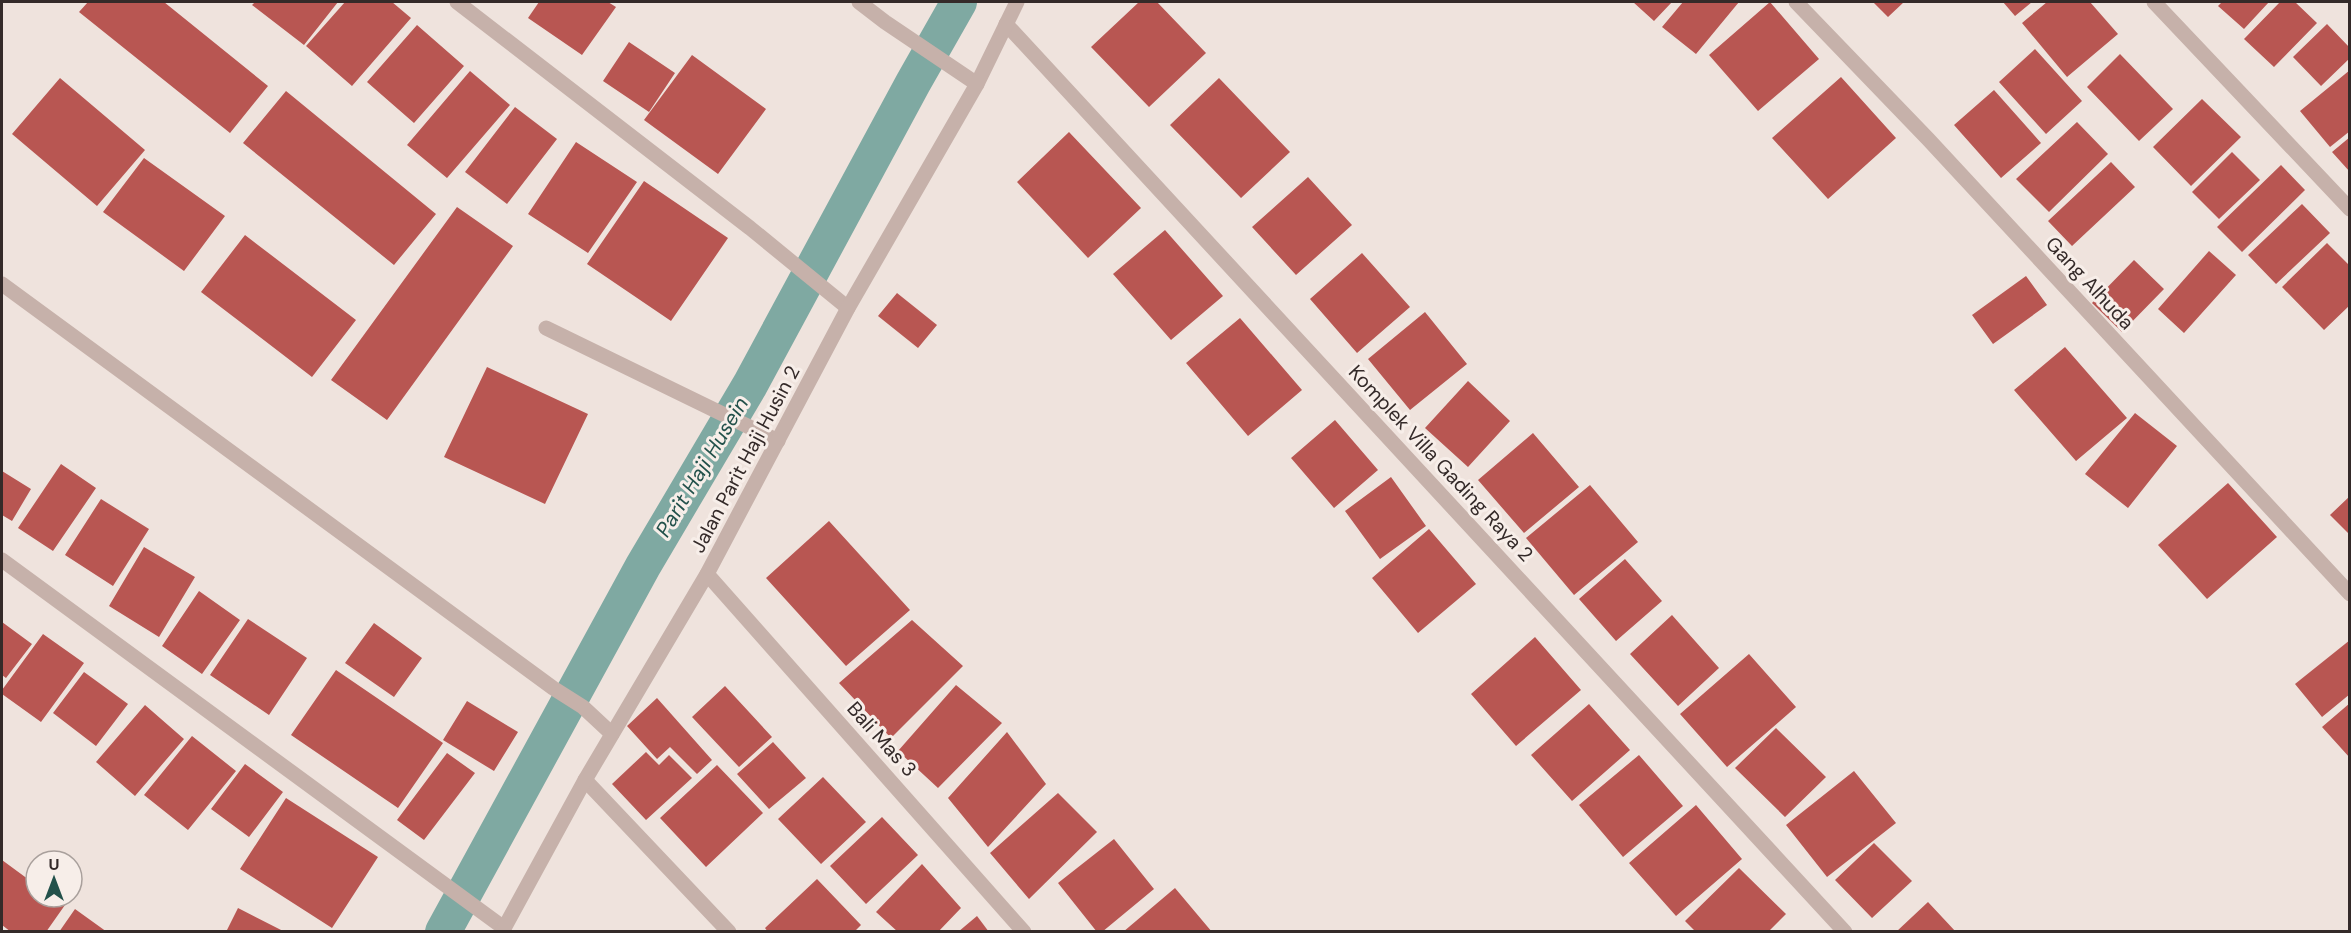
<svg xmlns="http://www.w3.org/2000/svg" width="2351" height="933" font-family="'DM Sans',sans-serif">
<style>
.lines{fill:none;stroke-linecap:round;stroke-linejoin:round}
.canal{stroke:#7fa9a2;stroke-width:36}
.building{fill:#b85652}
.service{stroke:#c6b1aa;stroke-width:15}
.minor{stroke:#c6b1aa;stroke-width:15}
.tertiary{stroke:#c6b1aa;stroke-width:15}
.labels{text-anchor:middle;dominant-baseline:central;stroke-width:6;stroke-linejoin:round;paint-order:stroke}
.street-label{font-size:20px;fill:#342a29;stroke:#f7eee9}
.water-label{font-size:21px;font-style:italic;fill:#23514b;stroke:#f7eee9}
</style>
<rect width="100%" height="100%" fill="#efe3dd"/>
<g class="lines">
<path class="canal" d="M 443,932 L 643,566 L 750,385 L 913,83 L 959,2"/>
</g>
<path class="building" d="M 88,2 L 164,2 L 268,86 L 230,133 L 79,12 Z
M 255,2 L 338,2 L 304,45 L 252,5 Z
M 345,2 L 392,2 L 411,18 L 352,86 L 306,46 Z
M 539,2 L 608,2 L 616,7 L 582,55 L 528,18 Z
M 1139,2 L 1157,2 L 1206,53 L 1149,107 L 1091,47 Z
M 1633,2 L 1672,2 L 1654,21 Z
M 1683,2 L 1739,2 L 1696,54 L 1662,27 Z
M 1770,2 L 1819,59 L 1758,111 L 1709,55 Z
M 1873,2 L 1904,2 L 1888,17 Z
M 2003,2 L 2032,2 L 2015,16 Z
M 2047,2 L 2090,2 L 2118,34 L 2067,77 L 2022,23 Z
M 2222,2 L 2269,2 L 2244,29 L 2218,6 Z
M 2280,2 L 2295,2 L 2317,23 L 2274,67 L 2244,39 Z
M 2327,24 L 2350,48 L 2350,58 L 2321,86 L 2293,57 Z
M 417,25 L 464,66 L 414,123 L 367,82 Z
M 629,42 L 675,73 L 649,112 L 603,81 Z
M 2035,49 L 2082,101 L 2046,134 L 1999,82 Z
M 2120,54 L 2173,109 L 2139,141 L 2087,87 Z
M 692,55 L 766,109 L 718,174 L 644,120 Z
M 2350,70 L 2350,131 L 2330,147 L 2300,111 Z
M 470,71 L 510,105 L 447,178 L 407,145 Z
M 1841,77 L 1896,138 L 1828,199 L 1772,138 Z
M 60,78 L 145,150 L 97,206 L 12,134 Z
M 1219,78 L 1290,152 L 1241,198 L 1170,125 Z
M 1994,90 L 2041,143 L 2001,178 L 1954,125 Z
M 286,91 L 436,214 L 394,265 L 243,143 Z
M 2202,99 L 2241,137 L 2191,186 L 2153,147 Z
M 515,107 L 557,139 L 507,204 L 465,172 Z
M 2077,122 L 2108,154 L 2049,212 L 2016,179 Z
M 1069,132 L 1141,208 L 1088,258 L 1017,182 Z
M 2350,137 L 2350,172 L 2332,152 Z
M 576,142 L 637,182 L 588,253 L 528,214 Z
M 2232,152 L 2260,180 L 2219,219 L 2192,192 Z
M 144,158 L 225,216 L 184,271 L 103,212 Z
M 2111,162 L 2135,187 L 2072,246 L 2048,221 Z
M 2281,165 L 2305,190 L 2242,252 L 2217,227 Z
M 1308,177 L 1352,225 L 1296,275 L 1252,227 Z
M 644,181 L 728,238 L 671,321 L 587,264 Z
M 2302,204 L 2330,233 L 2276,284 L 2248,255 Z
M 457,207 L 513,246 L 387,420 L 331,380 Z
M 1165,230 L 1223,296 L 1171,340 L 1113,274 Z
M 245,235 L 356,320 L 312,377 L 201,292 Z
M 2327,243 L 2350,266 L 2350,305 L 2324,330 L 2282,287 Z
M 2209,251 L 2236,275 L 2184,333 L 2158,309 Z
M 1362,253 L 1410,307 L 1357,353 L 1310,299 Z
M 2134,260 L 2164,289 L 2122,332 L 2092,303 Z
M 2026,276 L 2047,305 L 1993,344 L 1972,315 Z
M 897,293 L 937,325 L 918,348 L 878,316 Z
M 1425,312 L 1467,364 L 1410,410 L 1368,359 Z
M 1240,318 L 1302,390 L 1248,436 L 1186,363 Z
M 2065,347 L 2127,418 L 2076,461 L 2014,390 Z
M 487,367 L 588,414 L 545,504 L 444,457 Z
M 1468,381 L 1510,421 L 1468,467 L 1425,428 Z
M 2135,413 L 2177,446 L 2128,508 L 2085,474 Z
M 1335,420 L 1378,470 L 1334,508 L 1291,458 Z
M 1533,433 L 1579,487 L 1524,533 L 1478,480 Z
M 61,464 L 96,488 L 53,551 L 18,528 Z
M 2,471 L 31,489 L 12,521 L 2,515 Z
M 1391,477 L 1426,526 L 1380,559 L 1345,511 Z
M 2228,483 L 2277,537 L 2207,599 L 2158,545 Z
M 1590,485 L 1638,542 L 1574,595 L 1526,538 Z
M 2350,496 L 2350,535 L 2330,515 Z
M 101,499 L 149,529 L 113,586 L 65,555 Z
M 829,521 L 910,610 L 846,666 L 766,578 Z
M 1429,529 L 1476,584 L 1418,633 L 1372,578 Z
M 144,547 L 195,577 L 159,637 L 109,606 Z
M 1625,559 L 1662,601 L 1616,641 L 1579,599 Z
M 199,591 L 240,620 L 202,674 L 162,646 Z
M 1672,615 L 1719,668 L 1678,706 L 1630,654 Z
M 248,619 L 307,658 L 269,715 L 210,675 Z
M 912,620 L 963,666 L 891,738 L 839,683 Z
M 2,622 L 32,644 L 6,678 L 2,675 Z
M 374,623 L 422,658 L 394,697 L 345,663 Z
M 43,634 L 84,663 L 41,722 L 2,694 L 2,690 Z
M 1535,637 L 1581,690 L 1516,746 L 1471,694 Z
M 2350,640 L 2350,694 L 2322,717 L 2295,684 Z
M 1749,654 L 1796,707 L 1727,767 L 1680,714 Z
M 336,670 L 443,743 L 398,808 L 291,735 Z
M 84,672 L 128,704 L 96,746 L 53,713 Z
M 956,685 L 1002,723 L 938,788 L 898,751 Z
M 725,686 L 772,737 L 739,767 L 692,717 Z
M 657,698 L 712,760 L 697,774 L 670,747 L 657,759 L 627,726 Z
M 467,701 L 518,732 L 494,771 L 443,740 Z
M 2350,703 L 2350,758 L 2322,727 Z
M 1589,704 L 1630,750 L 1572,801 L 1531,755 Z
M 145,705 L 184,739 L 135,796 L 96,762 Z
M 1776,728 L 1826,777 L 1785,817 L 1735,768 Z
M 1007,732 L 1046,784 L 988,847 L 948,798 Z
M 192,736 L 236,771 L 188,830 L 144,795 Z
M 773,742 L 806,778 L 769,809 L 737,774 Z
M 646,752 L 659,765 L 669,755 L 692,778 L 646,820 L 612,784 Z
M 447,753 L 475,773 L 424,840 L 397,820 Z
M 1639,755 L 1683,806 L 1623,857 L 1579,805 Z
M 245,764 L 283,792 L 249,837 L 211,809 Z
M 717,765 L 763,813 L 706,867 L 660,818 Z
M 1854,771 L 1896,823 L 1827,877 L 1786,825 Z
M 823,777 L 866,822 L 821,864 L 778,819 Z
M 1058,793 L 1097,832 L 1029,899 L 990,853 Z
M 286,798 L 378,857 L 332,928 L 240,869 Z
M 1696,805 L 1742,859 L 1676,916 L 1629,863 Z
M 882,817 L 918,855 L 866,904 L 830,866 Z
M 1114,839 L 1154,889 L 1102,932 L 1097,932 L 1058,883 Z
M 1874,843 L 1912,881 L 1872,918 L 1835,880 Z
M 2,860 L 36,885 L 36,897 L 53,897 L 65,905 L 46,932 L 11,932 L 2,925 Z
M 922,864 L 961,908 L 938,932 L 898,932 L 876,912 Z
M 1739,868 L 1786,914 L 1768,932 L 1696,932 L 1685,921 Z
M 817,879 L 861,925 L 854,932 L 768,932 L 765,928 Z
M 1175,888 L 1212,932 L 1123,932 Z
M 1928,902 L 1956,932 L 1896,932 Z
M 238,908 L 285,932 L 226,932 Z
M 75,909 L 107,932 L 59,932 Z
M 977,916 L 989,932 L 958,932 Z"/>
<g class="lines">
<path class="service" d="M 546,328 L 778,441"/>
<path class="minor" d="M 457,2 L 750,228 L 848,308
M 859,2 L 885,22 L 977,84
M 1796,2 L 1928,139 L 2350,594
M 2154,2 L 2350,209
M 1006,24 L 1845,932
M 2,284 L 553,688 L 583,707 L 612,734
M 2,560 L 504,928
M 707,574 L 1024,932
M 585,780 L 729,932"/>
<path class="tertiary" d="M 502,932 L 585,780 L 707,574 L 848,308 L 977,84 L 1017,2"/>
</g>
<g class="labels">
<g class="street-label">
<text transform="translate(2090 283) rotate(47)">Gang Alhuda</text>
<text transform="translate(745 459) rotate(-62)">Jalan Parit Haji Husin 2</text>
<text transform="translate(1441 463) rotate(47)">Komplek Villa Gading Raya 2</text>
<text transform="translate(882 739) rotate(48)">Bali Mas 3</text>
</g>
<g class="water-label">
<text transform="translate(702 467) rotate(-59)">Parit Haji Husein</text>
</g>
</g>
<rect width="2351" height="933" fill="none" stroke="#342a29" stroke-width="6"/>
<g transform="translate(54 879)"><circle r="28" fill="#f7eee9" stroke="#a9a09c" stroke-width="1.5"/>
<path d="M0-4.5L10 22L0 15L-10 22Z" fill="#23514b"/>
<text y="-9" font-size="16" font-weight="bold" text-anchor="middle" fill="#342a29">U</text>
</g>
</svg>
